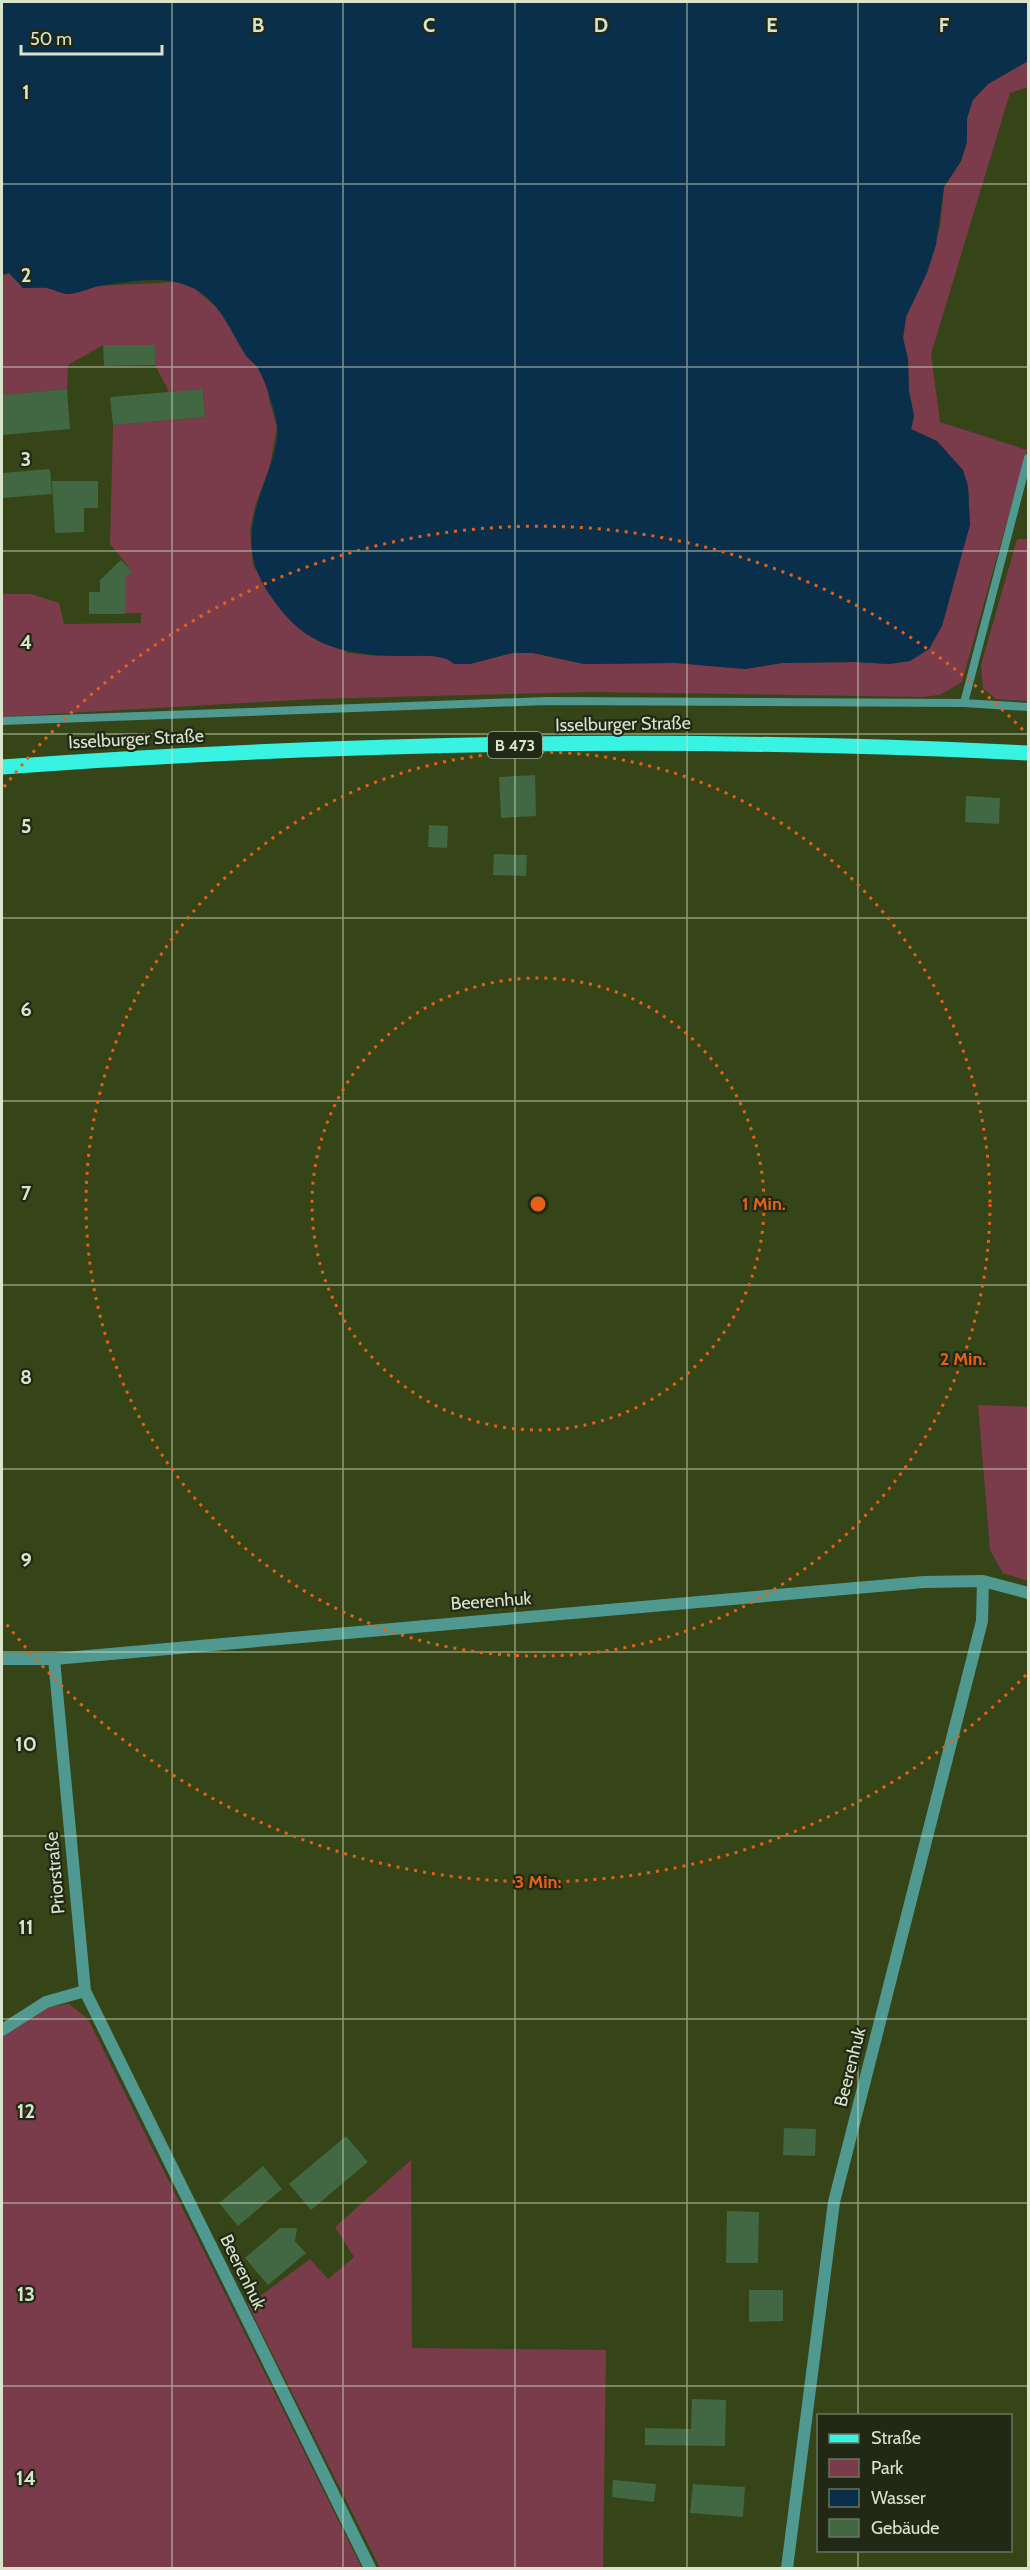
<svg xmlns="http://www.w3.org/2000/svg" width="1030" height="2570" font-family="Cabin,sans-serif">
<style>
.green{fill:#7a3b4a}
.water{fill:#0a2f4b}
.building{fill:#416743}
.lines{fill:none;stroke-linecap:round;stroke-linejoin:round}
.service{stroke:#4f9990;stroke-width:8}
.minor{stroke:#4f9990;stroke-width:12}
.primary{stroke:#39f3e2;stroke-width:15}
.grid{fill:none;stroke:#d9e4cb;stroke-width:1.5;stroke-opacity:0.55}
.ring{fill:none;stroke:#e76016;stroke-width:3;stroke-dasharray:3 6}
.labels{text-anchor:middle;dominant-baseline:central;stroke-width:4.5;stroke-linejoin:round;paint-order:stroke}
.shield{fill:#212815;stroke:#a2ac94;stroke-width:1.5}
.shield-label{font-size:16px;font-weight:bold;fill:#d9e4cb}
.street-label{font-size:18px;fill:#d9e4cb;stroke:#212815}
.grid-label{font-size:20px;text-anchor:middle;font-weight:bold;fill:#d9e4cb;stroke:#212815;stroke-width:4.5;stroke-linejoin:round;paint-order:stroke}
.centre{fill:#e76016;stroke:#212815;stroke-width:3}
.ring-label{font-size:18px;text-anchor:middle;font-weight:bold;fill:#e76016;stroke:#212815;stroke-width:4.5;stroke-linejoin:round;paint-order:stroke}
</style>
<rect width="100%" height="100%" fill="#354517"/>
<path class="green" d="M 1028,61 L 1028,87 L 1010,93 L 931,354 L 940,422 L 1027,450 L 962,682 L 940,695 L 922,697 L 592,692 L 313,699 L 2,717 L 2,594 L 31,594 L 59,603 L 64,624 L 141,623 L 141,613 L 125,613 L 125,592 L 122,592 L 122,581 L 132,571 L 110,544 L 113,425 L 205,417 L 203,389 L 169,392 L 155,365 L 154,345 L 103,345 L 68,365 L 67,389 L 2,395 L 2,275 L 9,273 L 24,288 L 47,288 L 68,294 L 98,286 L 176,282 L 194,288 L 223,313 L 246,356 L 257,366 L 267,383 L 269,400 L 277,426 L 270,466 L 255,506 L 250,530 L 253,565 L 265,585 L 348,653 L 378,656 L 435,656 L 470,664 L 512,653 L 533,653 L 584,664 L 676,663 L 745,669 L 782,663 L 856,662 L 889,664 L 910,661 L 929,649 L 970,525 L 968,486 L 937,441 L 911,429 L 914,416 L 909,391 L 908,359 L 903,338 L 906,317 L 940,228 L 944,187 L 961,161 L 967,142 L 967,118 L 973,100 L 988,84 Z
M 1017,539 L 1028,539 L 1028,701 L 996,699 L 983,688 L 981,665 Z
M 978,1405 L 1028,1407 L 1028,1581 L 1003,1573 L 990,1550 Z
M 69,2004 L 88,2019 L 362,2568 L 2,2568 L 2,2033 L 45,2007 Z
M 411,2160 L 412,2348 L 606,2350 L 603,2568 L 380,2568 L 248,2305 L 310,2259 L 328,2279 L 354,2257 L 335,2227 Z"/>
<path class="water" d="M 2,2 L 1028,2 L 1028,61 L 988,84 L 973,100 L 967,118 L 967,142 L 961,161 L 944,187 L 936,245 L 927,273 L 906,317 L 903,338 L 908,359 L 909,391 L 914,416 L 911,429 L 937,441 L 963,470 L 968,486 L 970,525 L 942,626 L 929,649 L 910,661 L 889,664 L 856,662 L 782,663 L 745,669 L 676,663 L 584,664 L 533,653 L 512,653 L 470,664 L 454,664 C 442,654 426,656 411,656 C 365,656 318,653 286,616 C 242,565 245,534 267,475 C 272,460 279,442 277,426 C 276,414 264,376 257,367 C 253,362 248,359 245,354 C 226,324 216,290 175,282 C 153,277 122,283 99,286 C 89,288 78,294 68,294 C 61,294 53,289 46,288 C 39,287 31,288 23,288 L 9,273 L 2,275 Z"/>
<path class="building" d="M 103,345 L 155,345 L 155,365 L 104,366 Z
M 67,389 L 70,429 L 2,435 L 2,395 Z
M 203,389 L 205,417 L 113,425 L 110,397 Z
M 50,469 L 52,494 L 2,498 L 2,473 Z
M 52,481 L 98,481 L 98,508 L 84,508 L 84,532 L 55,533 Z
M 121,560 L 132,571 L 125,578 L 125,614 L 89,614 L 89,592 L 100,592 L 100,580 Z
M 535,775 L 536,816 L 501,818 L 499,777 Z
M 966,796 L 1000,798 L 999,824 L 965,822 Z
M 429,825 L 448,826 L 447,848 L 428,847 Z
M 494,854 L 527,855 L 526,876 L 493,875 Z
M 784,2128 L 816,2129 L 815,2156 L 783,2155 Z
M 346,2136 L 368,2162 L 311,2210 L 289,2184 Z
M 263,2166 L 282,2189 L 238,2226 L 219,2203 Z
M 727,2211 L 759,2212 L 758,2263 L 726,2263 Z
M 280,2228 L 297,2228 L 295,2241 L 306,2253 L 268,2285 L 245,2258 Z
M 749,2290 L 783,2290 L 783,2321 L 749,2322 Z
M 692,2399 L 726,2400 L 725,2446 L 645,2445 L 645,2428 L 691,2429 Z
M 613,2480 L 656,2484 L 654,2502 L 612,2497 Z
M 693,2484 L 745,2487 L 743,2517 L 690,2513 Z"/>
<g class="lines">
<path class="service" d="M 964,703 L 1028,458
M 2,721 L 547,701 L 964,703 L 1028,707"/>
<path class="minor" d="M 2,1659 L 54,1659 L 924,1582 L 983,1581 L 1028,1593
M 85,1991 L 370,2568
M 2,2030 L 46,2002 L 85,1991 L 54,1659
M 787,2568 L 834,2202 L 982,1621 L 983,1581"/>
<path class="primary" d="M 2,767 C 343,742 686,736 1028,753"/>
</g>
<path class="grid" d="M 172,2 L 172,2568M 343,2 L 343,2568M 515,2 L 515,2568M 687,2 L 687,2568M 858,2 L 858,2416M 2,184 L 1028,184M 2,367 L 1028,367M 2,551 L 1028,551M 2,734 L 1028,734M 2,918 L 1028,918M 2,1101 L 1028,1101M 2,1285 L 1028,1285M 2,1469 L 1028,1469M 2,1652 L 1028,1652M 2,1836 L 1028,1836M 2,2019 L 1028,2019M 2,2203 L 1028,2203M 2,2386 L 1028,2386M 858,2550 L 858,2568"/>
<g class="ring">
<circle cx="538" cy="1204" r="226"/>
<circle cx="538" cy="1204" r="452"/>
<path d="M1026 1675A678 678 0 0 1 4 1621M4 787A678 678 0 0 1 1026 733"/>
</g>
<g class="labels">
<rect class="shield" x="488" y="732" width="54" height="26" rx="4.5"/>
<g class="shield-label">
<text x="515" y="745">B 473</text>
</g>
<g class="street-label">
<text transform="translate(623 724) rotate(-1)">Isselburger Straße</text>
<text transform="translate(136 739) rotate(-3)">Isselburger Straße</text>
<text transform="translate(491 1601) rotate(-4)">Beerenhuk</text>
<text transform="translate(55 1873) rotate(-95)">Priorstraße</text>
<text transform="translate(850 2067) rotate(-76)">Beerenhuk</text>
<text transform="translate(243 2272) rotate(64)">Beerenhuk</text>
</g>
</g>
<g class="grid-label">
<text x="258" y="32">B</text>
<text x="429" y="32">C</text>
<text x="601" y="32">D</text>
<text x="772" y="32">E</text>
<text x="944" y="32">F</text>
<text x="26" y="99">1</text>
<text x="26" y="282">2</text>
<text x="26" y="466">3</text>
<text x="26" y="649">4</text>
<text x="26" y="833">5</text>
<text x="26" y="1016">6</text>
<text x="26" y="1200">7</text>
<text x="26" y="1384">8</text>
<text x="26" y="1567">9</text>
<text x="26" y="1751">10</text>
<text x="26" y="1934">11</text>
<text x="26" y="2118">12</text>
<text x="26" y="2301">13</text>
<text x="26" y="2485">14</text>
</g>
<circle cx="538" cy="1204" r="9" class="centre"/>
<g class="ring-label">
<text x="764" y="1210">1 Min.</text>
<text x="963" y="1365">2 Min.</text>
<text x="538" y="1888">3 Min.</text>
</g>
<rect width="1030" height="2570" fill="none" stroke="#d9e4cb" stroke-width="6"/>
<rect x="817" y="2414" width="195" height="138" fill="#212815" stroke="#6b735e" stroke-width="1.5"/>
<rect x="829" y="2434" width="30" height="9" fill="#39f3e2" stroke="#6b735e" stroke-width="1.5"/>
<text x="871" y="2444" font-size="18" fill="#d9e4cb">Straße</text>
<rect x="829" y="2459" width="30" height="18" fill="#7a3b4a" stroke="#6b735e" stroke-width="1.5"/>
<text x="871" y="2474" font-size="18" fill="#d9e4cb">Park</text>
<rect x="829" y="2489" width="30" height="18" fill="#0a2f4b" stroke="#6b735e" stroke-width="1.5"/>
<text x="871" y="2504" font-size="18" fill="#d9e4cb">Wasser</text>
<rect x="829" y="2519" width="30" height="18" fill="#416743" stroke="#6b735e" stroke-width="1.5"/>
<text x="871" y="2534" font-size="18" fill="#d9e4cb">Gebäude</text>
<path d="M21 45v9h141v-9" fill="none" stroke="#d9e4cb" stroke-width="3"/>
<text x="30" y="45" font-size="18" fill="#d9e4cb" stroke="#212815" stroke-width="4.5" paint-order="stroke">50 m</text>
</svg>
